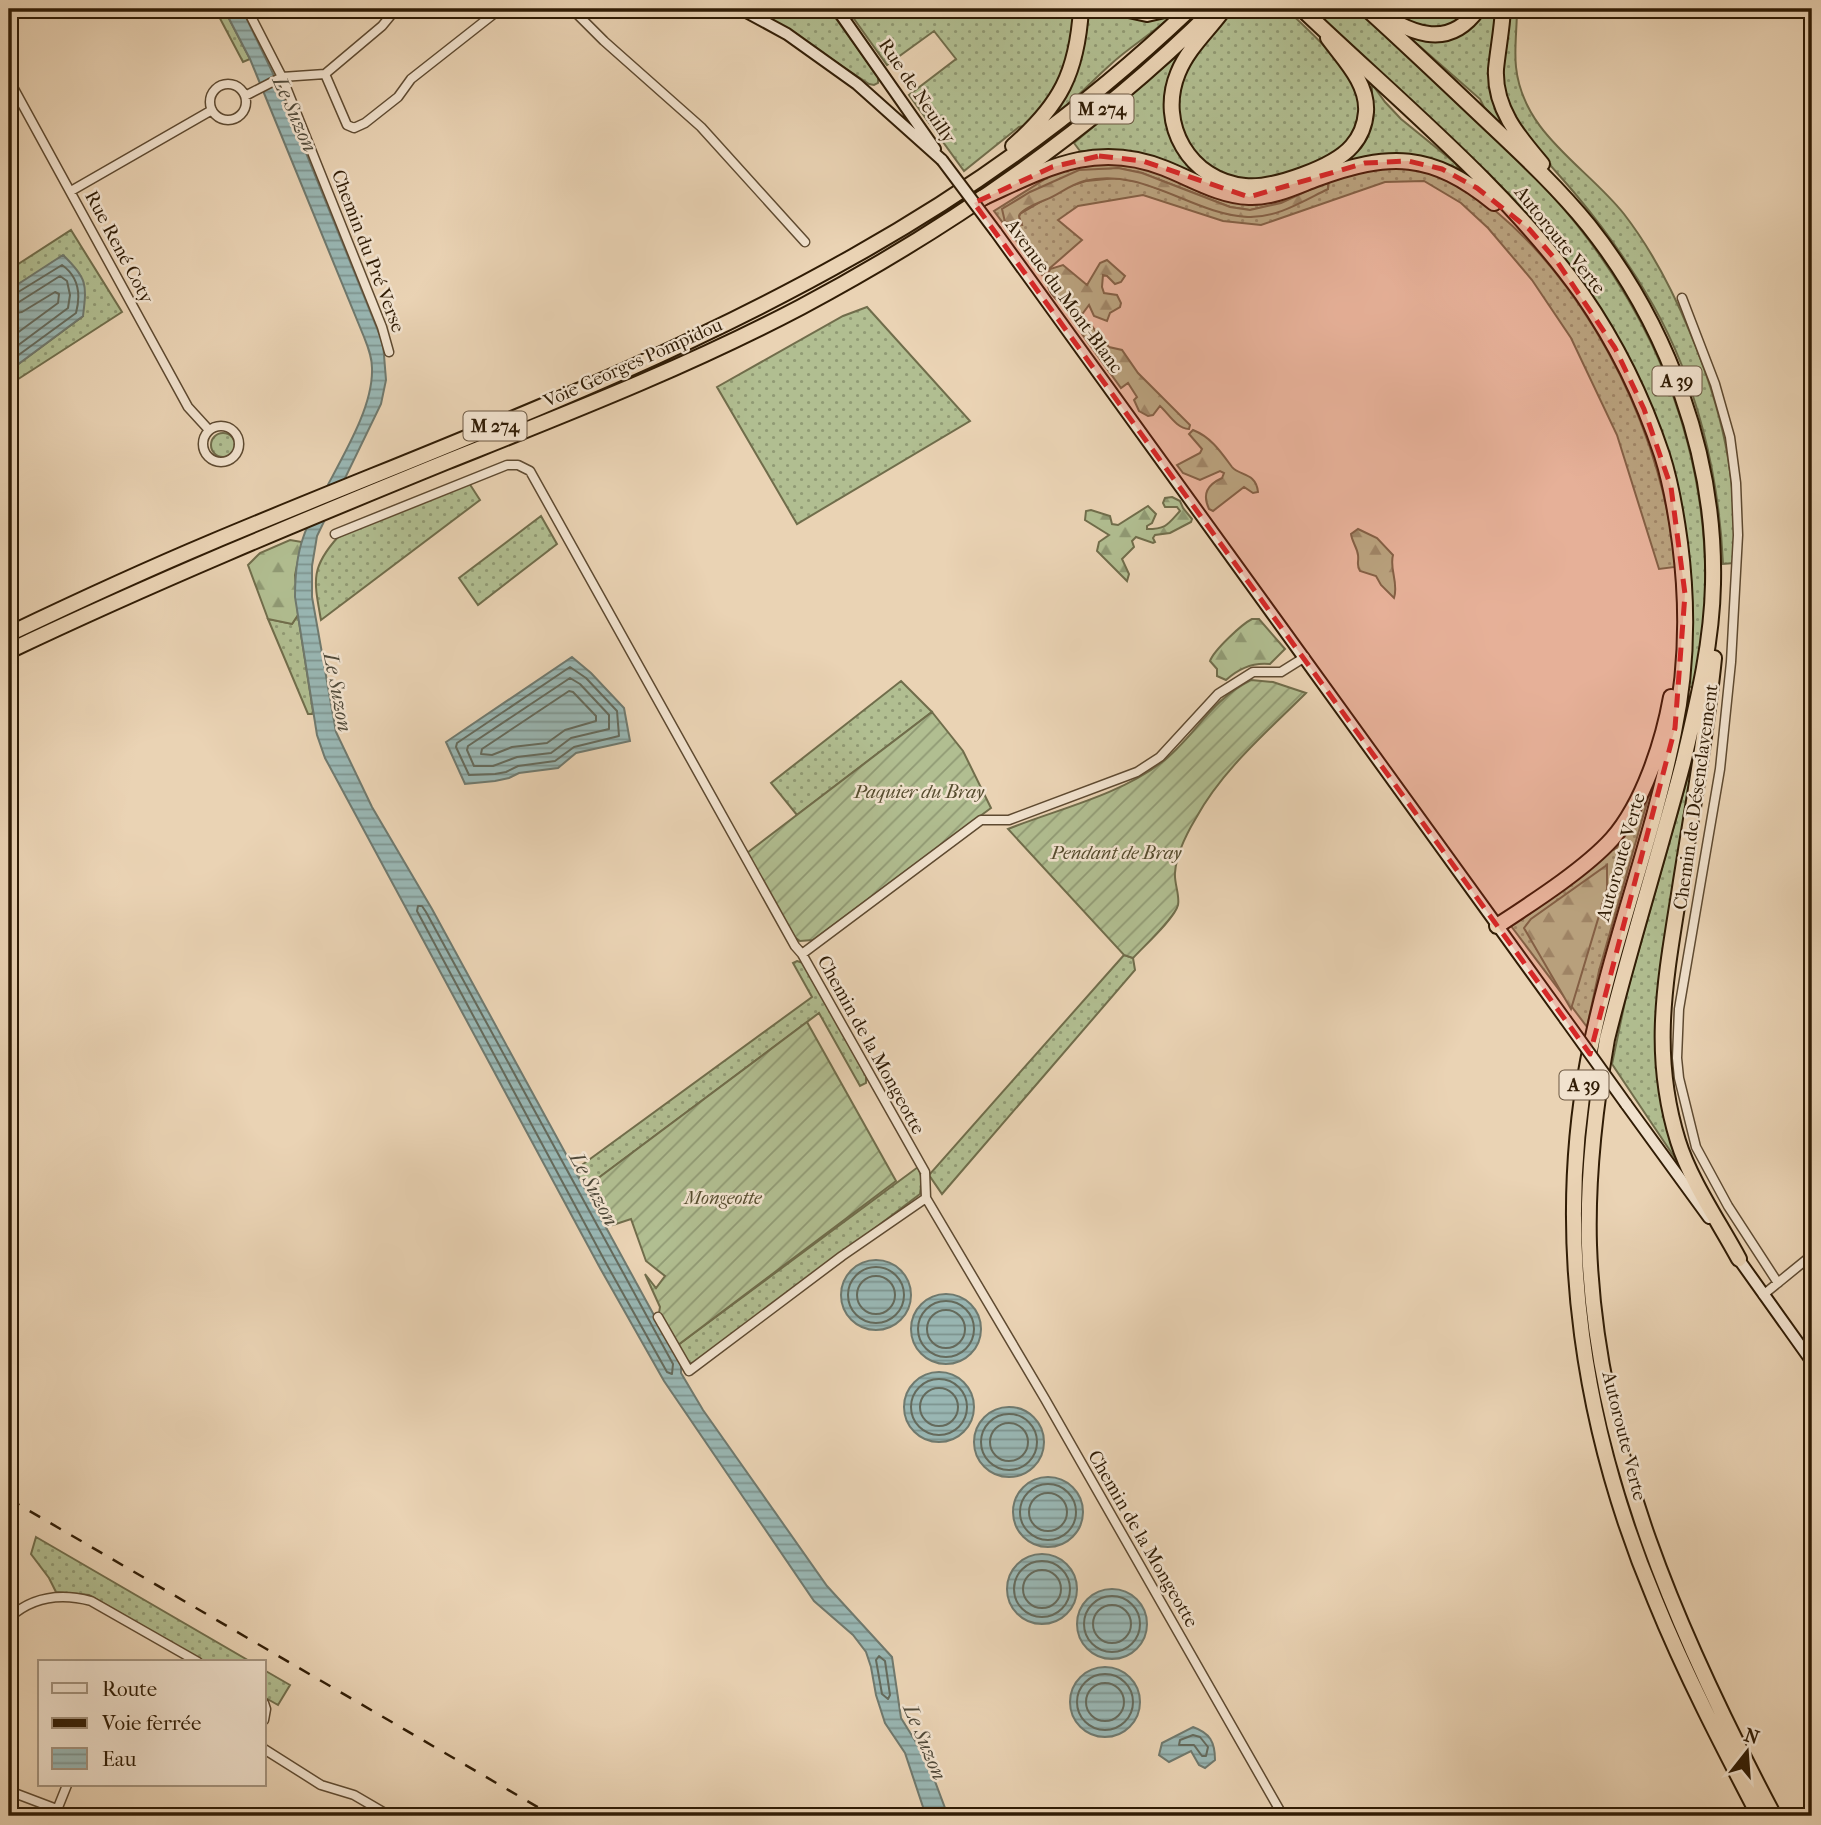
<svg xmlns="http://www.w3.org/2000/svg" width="1821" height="1825" font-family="'IM FELL French Canon',serif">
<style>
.grass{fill:url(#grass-dots);stroke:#706d4b;stroke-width:2}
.forest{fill:url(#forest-firs);stroke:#706d4b;stroke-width:2}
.garden{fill:url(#garden-furrows);stroke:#706d4b;stroke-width:2}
.water{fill:url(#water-rules);stroke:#6f796e;stroke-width:2}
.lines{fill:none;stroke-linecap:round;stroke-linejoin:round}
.shore{stroke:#646a5c;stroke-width:2}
.minor-casing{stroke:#5e4a31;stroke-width:11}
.secondary-casing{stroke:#301c05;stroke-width:14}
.trunk-casing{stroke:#301c05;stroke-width:18}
.motorway-casing{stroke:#301c05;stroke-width:18}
.minor{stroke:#f1e2ce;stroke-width:8}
.secondary{stroke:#f1e2ce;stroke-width:10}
.trunk{stroke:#ead3b4;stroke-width:14}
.motorway{stroke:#ead3b4;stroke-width:14}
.rail{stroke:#301c05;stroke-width:2.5;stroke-dasharray:12 12;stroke-linecap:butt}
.secondary-bridge-casing{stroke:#301c05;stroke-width:14;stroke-linecap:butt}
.secondary-bridge{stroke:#f1e2ce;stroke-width:10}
.marked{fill:#d62828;fill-opacity:0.2;stroke:#d62828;stroke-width:5;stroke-dasharray:14 9;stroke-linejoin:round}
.labels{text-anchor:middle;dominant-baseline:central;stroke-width:5;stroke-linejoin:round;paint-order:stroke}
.shield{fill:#f1e2ce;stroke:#6a5741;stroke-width:2}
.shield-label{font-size:18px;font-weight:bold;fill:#301c05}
.street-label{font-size:19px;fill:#301c05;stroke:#f1e2ce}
.park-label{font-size:19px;font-style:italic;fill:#574d2f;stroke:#f1e2ce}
.water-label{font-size:21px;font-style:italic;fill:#504a3a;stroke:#f1e2ce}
</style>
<defs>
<pattern id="grass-dots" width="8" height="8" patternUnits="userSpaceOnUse" patternTransform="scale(1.75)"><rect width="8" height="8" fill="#b1be91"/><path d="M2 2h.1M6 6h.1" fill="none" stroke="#909a74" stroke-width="1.8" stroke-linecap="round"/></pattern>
<pattern id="forest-firs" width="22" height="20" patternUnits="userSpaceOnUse" patternTransform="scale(1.75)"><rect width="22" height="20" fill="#b1be91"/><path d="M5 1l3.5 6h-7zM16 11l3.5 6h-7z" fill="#909a74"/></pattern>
<pattern id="garden-furrows" width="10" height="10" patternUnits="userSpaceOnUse" patternTransform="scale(1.75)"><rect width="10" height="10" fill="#b1be91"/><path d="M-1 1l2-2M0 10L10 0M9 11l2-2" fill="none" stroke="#909a74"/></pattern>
<pattern id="water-rules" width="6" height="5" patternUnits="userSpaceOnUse" patternTransform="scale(1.75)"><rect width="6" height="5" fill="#99b7b4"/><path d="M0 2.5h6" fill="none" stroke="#7d9490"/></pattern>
</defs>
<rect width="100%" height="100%" fill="#ead3b4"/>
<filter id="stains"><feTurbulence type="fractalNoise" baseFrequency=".00286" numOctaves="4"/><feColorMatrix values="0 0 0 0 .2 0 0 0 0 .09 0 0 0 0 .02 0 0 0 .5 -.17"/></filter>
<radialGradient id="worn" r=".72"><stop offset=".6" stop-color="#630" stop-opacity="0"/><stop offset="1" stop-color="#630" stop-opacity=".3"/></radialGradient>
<path class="grass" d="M 215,9 L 224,9 L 250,59 L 243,62 Z
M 756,9 L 829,9 L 878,77 L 878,83 L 874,85 L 869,84 Z
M 847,9 L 1076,9 L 1072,46 L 1053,94 L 1028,125 L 1019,127 L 964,171 L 909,95 L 956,59 L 934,31 L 887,65 Z
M 1085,9 L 1118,9 L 1168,13 L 1170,17 C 1151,35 1129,47 1110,65 C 1092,81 1077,98 1057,113 L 1056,113 L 1070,84 Z
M 1233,9 L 1286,9 C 1304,26 1354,71 1358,93 C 1361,109 1360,126 1351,139 C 1338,159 1267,184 1244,180 C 1206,173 1181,147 1178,109 C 1177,95 1179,80 1187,68 C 1199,47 1217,27 1233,9 Z
M 1310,9 L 1359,9 C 1398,45 1436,81 1474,118 C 1510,152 1546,186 1577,225 C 1683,358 1727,520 1695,688 L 1687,686 L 1690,655 L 1654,413 C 1608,295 1532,218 1441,133 C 1398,91 1354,50 1310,9 Z
M 1387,9 L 1472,9 C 1445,35 1415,33 1387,9 Z
M 1485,9 L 1499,9 L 1505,124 L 1503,126 L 1484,107 L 1480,99 L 1408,36 L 1425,39 Z
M 1510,9 L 1517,9 C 1517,28 1514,49 1516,67 C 1523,134 1586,166 1624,214 C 1651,249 1672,289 1689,330 C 1722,408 1738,478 1734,563 L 1723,564 C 1719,474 1697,383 1653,305 C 1631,266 1606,231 1577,196 C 1556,170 1514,130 1506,98 C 1498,70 1506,37 1510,9 Z
M 1184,50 L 1166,97 L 1204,180 L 1112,151 L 1080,151 L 1074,143 Z
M 1372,84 L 1385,102 L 1401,119 L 1455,163 L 1460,171 L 1418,157 L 1343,165 L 1342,162 L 1372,113 Z
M 1093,162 L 1143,165 L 1206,192 L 1324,183 L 1281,203 L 1250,210 L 1230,207 L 1142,173 L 1118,168 L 1030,192 L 1009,225 L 1022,225 L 1019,217 L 1020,214 L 1064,188 L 1086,181 L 1117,178 L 1140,182 L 1228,214 L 1250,217 L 1328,189 L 1329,181 C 1362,169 1398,161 1433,171 C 1457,179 1480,198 1499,214 C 1595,295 1666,443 1675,567 L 1659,569 L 1617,435 L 1571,338 L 1532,280 L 1488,228 L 1461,203 L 1424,181 L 1385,182 L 1261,225 L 1223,221 L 1143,195 L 1078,206 L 1058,220 L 1082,240 L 1042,275 L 994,211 L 1058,171 Z
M 71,230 L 122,312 L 9,385 L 9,371 L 83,316 L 64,256 L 9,290 L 9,270 Z
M 867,307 L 970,421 L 797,524 L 717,387 L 843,316 Z
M211 445a12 12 0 1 1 24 0a12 12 0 1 1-24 0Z
M 469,483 L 480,500 L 321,620 C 314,581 310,568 338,537 Z
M 541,516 L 557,544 L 478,605 L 459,578 Z
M 298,615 L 313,711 L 312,714 L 308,714 L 268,619 L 292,624 Z
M 901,681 L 932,712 L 797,815 L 771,783 Z
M 1700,734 L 1657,1014 L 1687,1176 L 1612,1064 L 1627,992 Z
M 1654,778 L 1599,971 L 1587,1027 L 1511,926 L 1582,875 L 1608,851 L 1616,849 Z
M 1124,955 L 1133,958 L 1135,970 L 942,1194 L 929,1175 Z
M 797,961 L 803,963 L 866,1073 L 866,1083 L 860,1086 L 819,1013 L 585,1188 L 575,1170 L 812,997 L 793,963 Z
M 918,1167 L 922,1179 L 920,1194 L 698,1362 L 687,1364 L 678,1345 Z
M 36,1537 L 251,1662 L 205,1662 L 89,1595 L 56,1592 L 49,1578 L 31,1554 Z
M 264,1670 L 290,1685 L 278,1705 L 264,1697 Z"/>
<path class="forest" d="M 1118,168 L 1142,173 L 1230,207 L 1250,210 L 1281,203 L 1324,183 L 1328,184 L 1328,189 C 1303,201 1277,218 1248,217 C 1191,214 1143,166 1084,181 C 1067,186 1059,195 1045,200 C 1040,202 1020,210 1019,216 C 1019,220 1022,222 1022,225 L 1009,225 L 1005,222 L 1002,209 L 1030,192 L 1079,170 Z
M 1107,260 L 1125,276 L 1121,282 L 1115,284 L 1107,276 L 1103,275 L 1102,287 L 1104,293 L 1117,295 L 1121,303 L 1120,307 L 1110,313 L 1107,321 L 1094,316 L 1089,305 L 1083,313 L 1076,317 L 1072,312 L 1073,307 C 1054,303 1042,288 1050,269 L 1063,265 L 1087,285 L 1100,263 Z
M 1090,324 L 1109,347 L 1122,350 L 1138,373 L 1190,425 L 1189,429 C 1176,428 1169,414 1160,406 L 1153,415 L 1148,416 L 1139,411 L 1134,400 L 1137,397 L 1128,383 L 1121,388 L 1082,334 L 1081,330 L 1084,325 Z
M 1193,430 C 1211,437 1221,452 1232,467 C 1239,476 1256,472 1258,492 L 1253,493 L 1244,487 L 1213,511 L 1209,509 C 1202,494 1207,485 1222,478 L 1224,473 L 1220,471 L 1200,480 L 1183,473 L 1177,465 L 1200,453 L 1202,449 L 1189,434 Z
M 1172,497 L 1180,501 L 1183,508 L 1192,519 L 1191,522 L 1170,533 L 1155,535 L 1153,538 L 1155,542 L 1153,543 L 1136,537 L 1132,541 L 1134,547 L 1122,559 L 1129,574 L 1127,581 L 1097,551 L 1099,542 L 1109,535 L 1085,520 L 1086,511 L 1091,510 L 1110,516 L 1112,524 L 1118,525 L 1148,506 L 1156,514 L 1152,523 L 1147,526 L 1147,529 C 1167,529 1168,524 1180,511 L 1177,507 L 1165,507 L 1163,503 L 1165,498 Z
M 1358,529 L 1377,538 L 1393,555 C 1389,569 1399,583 1394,598 L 1381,585 L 1376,576 L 1360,571 C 1356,565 1359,562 1358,555 C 1357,547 1352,542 1351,534 Z
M 290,540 L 302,542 L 295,575 L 298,615 L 292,624 L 268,619 L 248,565 L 260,553 Z
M 1252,619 L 1259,619 L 1285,649 L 1270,664 C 1252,662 1238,669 1226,680 L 1217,676 L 1217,669 L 1210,661 C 1214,650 1242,624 1252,619 Z
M 1607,865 L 1607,889 L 1571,1009 L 1524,928 L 1531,919 Z"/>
<path class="garden" d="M 1251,680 L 1273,682 L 1306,693 C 1267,732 1223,769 1196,818 C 1187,833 1176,855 1175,873 C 1174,883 1180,895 1178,905 C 1175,918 1143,947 1133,958 L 1124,955 L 1008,829 C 1058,809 1117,796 1161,763 C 1195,737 1209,701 1251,680 Z
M 932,712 L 963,751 L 991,808 L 813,940 L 800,941 L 793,936 L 747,853 Z
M 807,1022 L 896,1181 L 678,1345 L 659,1313 L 660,1307 L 645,1274 L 656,1288 L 665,1276 L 646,1261 L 631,1219 L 613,1225 L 593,1182 Z"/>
<path class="water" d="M 224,9 L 242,9 L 279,86 L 383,343 L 386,380 L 381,404 L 317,536 L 312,566 L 312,597 L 336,732 L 372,807 L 432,909 L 673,1350 L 681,1363 L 681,1373 L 703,1410 L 827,1586 L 892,1657 L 901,1718 L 927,1760 L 948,1816 L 926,1816 L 905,1753 L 885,1723 L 876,1695 L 871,1667 L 866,1652 L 853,1635 L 814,1601 L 664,1381 L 600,1268 L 325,758 L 317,735 L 295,597 C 295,577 296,558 303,538 C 319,489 374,420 372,368 C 372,357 368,347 364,337 L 250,59 Z
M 63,255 C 87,278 87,284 83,316 L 9,371 L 9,290 Z
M 572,657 L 591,673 L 624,708 L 630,741 L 576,753 L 558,768 L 519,773 L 509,778 L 495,781 L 465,784 L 446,742 Z
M841 1295a35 35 0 1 1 70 0a35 35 0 1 1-70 0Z
M911 1329a35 35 0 1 1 70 0a35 35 0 1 1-70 0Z
M904 1407a35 35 0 1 1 70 0a35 35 0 1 1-70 0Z
M974 1442a35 35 0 1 1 70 0a35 35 0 1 1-70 0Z
M1013 1512a35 35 0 1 1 70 0a35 35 0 1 1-70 0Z
M1007 1589a35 35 0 1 1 70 0a35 35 0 1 1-70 0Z
M1077 1624a35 35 0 1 1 70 0a35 35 0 1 1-70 0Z
M1070 1702a35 35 0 1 1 70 0a35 35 0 1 1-70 0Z
M 1193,1727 C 1210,1733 1215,1742 1215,1760 L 1205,1768 L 1199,1765 L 1191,1751 L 1169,1762 L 1159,1755 L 1162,1743 Z"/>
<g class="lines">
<path class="shore" d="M 9,295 L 15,294 L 62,265 C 79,277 81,294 76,313 L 9,362
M 9,304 L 19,302 L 60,276 L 67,281 L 70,295 L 68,308 L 9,352
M 9,314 L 22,312 L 55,292 L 59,294 L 58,303 L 9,339
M 570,667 L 586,678 L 617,711 L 619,736 L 574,747 L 555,761 L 518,766 L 506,772 L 495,774 L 469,775 L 456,747 L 457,743 Z
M 570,678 L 580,684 L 609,715 L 609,729 L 571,738 L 551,753 L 517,757 L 493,766 L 474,766 L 467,750 L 468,746 Z
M 569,691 L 573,692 L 596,716 L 596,721 L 565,730 L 547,743 L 512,747 L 492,755 L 481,754 L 482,749 Z
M 418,906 L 422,906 L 426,912 L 673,1364 L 672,1374 L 667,1372 L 607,1265 L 417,911 Z
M848 1295a28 28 0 1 1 56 0a28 28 0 1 1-56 0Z
M857 1295a19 19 0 1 1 38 0a19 19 0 1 1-38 0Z
M918 1329a28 28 0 1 1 56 0a28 28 0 1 1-56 0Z
M927 1329a19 19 0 1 1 38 0a19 19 0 1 1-38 0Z
M911 1407a28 28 0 1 1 56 0a28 28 0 1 1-56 0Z
M920 1407a19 19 0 1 1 38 0a19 19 0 1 1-38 0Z
M981 1442a28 28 0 1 1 56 0a28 28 0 1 1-56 0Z
M990 1442a19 19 0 1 1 38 0a19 19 0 1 1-38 0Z
M1020 1512a28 28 0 1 1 56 0a28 28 0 1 1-56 0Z
M1029 1512a19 19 0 1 1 38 0a19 19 0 1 1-38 0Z
M1014 1589a28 28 0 1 1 56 0a28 28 0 1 1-56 0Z
M1023 1589a19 19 0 1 1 38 0a19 19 0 1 1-38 0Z
M1084 1624a28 28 0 1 1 56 0a28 28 0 1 1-56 0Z
M1093 1624a19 19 0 1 1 38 0a19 19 0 1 1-38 0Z
M 879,1656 L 885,1661 L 890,1695 L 888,1699 L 882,1694 L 876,1660 Z
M1077 1702a28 28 0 1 1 56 0a28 28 0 1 1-56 0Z
M1086 1702a19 19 0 1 1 38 0a19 19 0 1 1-38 0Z
M 1193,1735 L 1200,1737 L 1208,1747 L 1206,1756 L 1202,1756 L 1194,1745 L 1179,1745 L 1180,1740 Z"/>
<g class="minor-casing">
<path id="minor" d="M 247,9 L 282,77 L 382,327 L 389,352
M 572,9 L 604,41 L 701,127 L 805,242
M 325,74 L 347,125 L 354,128 L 365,123 L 398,97 L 411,79 L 500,9
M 9,75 L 14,89 L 188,407 L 209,430
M210 102a18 18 0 1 1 36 0a18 18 0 1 1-36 0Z
M 245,96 L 282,77 L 325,74 L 382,26 L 396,9
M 71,191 L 212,110
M 1682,298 L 1715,384 L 1730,437 L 1736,483 L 1738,535 L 1731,662 L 1720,769 L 1679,1009 L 1677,1058 L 1679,1078 L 1696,1147 L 1728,1206 L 1778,1283
M203 444a18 18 0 1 1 36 0a18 18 0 1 1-36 0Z
M 335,534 L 507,465 L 518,465 L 530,471 L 795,946 L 802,954 L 925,1172 L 926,1198 L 1045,1399 L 1283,1816
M 802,954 L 981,820 L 1009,820 L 1137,772 L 1160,757 L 1218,694 L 1253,672 L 1281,672 L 1305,657
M 1763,1295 L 1812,1255
M 658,1317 L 689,1371 L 842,1256 L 926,1198
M 9,1618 C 32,1597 61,1593 91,1601 L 198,1662
M 264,1703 L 266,1709 L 264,1720
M 264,1749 L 321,1785 L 354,1795 L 390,1816
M 9,1791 L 75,1816
M 57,1810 L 67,1785"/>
</g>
<g class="secondary-casing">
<path id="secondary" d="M 741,9 L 787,34 L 857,84 L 942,160
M 837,9 L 935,149
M 996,232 L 1565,1019
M 1626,1104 L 1709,1218
M 1735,1254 L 1812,1362"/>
</g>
<g class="trunk-casing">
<path id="trunk" d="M 1224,9 C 1209,30 1188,48 1178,73 C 1157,124 1190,181 1245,186 C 1273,189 1334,167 1352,146 C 1360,137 1365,125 1366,112 C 1368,83 1344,60 1328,38
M 1373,9 C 1408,31 1447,53 1478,9
M 1013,146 C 1060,105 1077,73 1081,9
M 9,634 C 76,602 143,571 212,542 C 428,451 650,372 854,256 C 976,188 1089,105 1190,9
M 9,651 C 152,583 299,522 446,462 C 566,414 687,367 801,307 C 951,227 1093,129 1214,9"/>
</g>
<g class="motorway-casing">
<path id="motorway" d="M 1124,9 L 1147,14 L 1169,9
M 1302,9 C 1395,98 1507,189 1582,294 C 1616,343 1643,398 1662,455 C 1671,483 1676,513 1680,543 C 1688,605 1687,670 1674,732 C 1652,843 1609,950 1588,1061 C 1554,1242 1584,1432 1655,1600 C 1685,1674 1722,1745 1759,1816
M 1367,9 C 1409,47 1450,86 1491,125 C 1525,157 1560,190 1589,226 C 1668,326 1716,456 1713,584 C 1712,644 1697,704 1683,763 C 1659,855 1630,946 1607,1039 C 1595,1107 1587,1176 1589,1245 C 1596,1450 1680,1638 1774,1816
M 1503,9 C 1502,29 1498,49 1496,69 C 1494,108 1518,136 1542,164
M 982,198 C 1044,170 1094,140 1164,168 C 1192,179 1219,196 1249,197 C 1273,198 1295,187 1316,179 C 1390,152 1431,152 1494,203
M 1714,658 C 1706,737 1691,816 1679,894 C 1665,982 1651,1054 1678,1141 C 1690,1180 1719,1222 1739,1259
M 1497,926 C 1532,903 1585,869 1612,839 C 1643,804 1663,742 1671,697"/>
</g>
<use href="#minor" class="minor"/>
<use href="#secondary" class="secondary"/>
<use href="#trunk" class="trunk"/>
<use href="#motorway" class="motorway"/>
<path class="rail" d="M 9,1499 L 553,1816"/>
<g class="secondary-bridge-casing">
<path id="secondary-bridge" d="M 942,160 L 996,232
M 1565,1019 L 1626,1104"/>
</g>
<use href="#secondary-bridge" class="secondary-bridge"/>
</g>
<path class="marked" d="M 1099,156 L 1143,161 L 1249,197 L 1365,163 L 1408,161 L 1442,169 L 1477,188 L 1529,229 L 1556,260 L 1615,348 L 1644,409 L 1671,487 L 1685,594 L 1675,728 L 1590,1054 L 974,203 L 1052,167 Z"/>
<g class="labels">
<g class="shield">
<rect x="1070.5" y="94.5" width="63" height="29" rx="5"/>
<rect x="1652.5" y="366.5" width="49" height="29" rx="5"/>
<rect x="463.5" y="411.5" width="63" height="29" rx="5"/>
<rect x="1559.5" y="1070.5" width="49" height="29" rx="5"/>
</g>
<g class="shield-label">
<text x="1102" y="109">M 274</text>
<text x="1677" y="381">A 39</text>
<text x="495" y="426">M 274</text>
<text x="1584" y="1085">A 39</text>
</g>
<g class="street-label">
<text transform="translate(917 91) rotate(56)">Rue de Neuilly</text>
<text transform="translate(1560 240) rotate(51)">Autoroute Verte</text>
<text transform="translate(119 247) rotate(62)">Rue René Coty</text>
<text transform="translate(368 251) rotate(69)">Chemin du Pré Verse</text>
<text transform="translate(1064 296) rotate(54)">Avenue du Mont-Blanc</text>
<text transform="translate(633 363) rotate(-24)">Voie Georges Pompidou</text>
<text transform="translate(1696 797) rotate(-82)">Chemin de Désenclavement</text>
<text transform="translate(1621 857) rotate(-74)">Autoroute Verte</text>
<text transform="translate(871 1045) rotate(61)">Chemin de la Mongeotte</text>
<text transform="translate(1624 1436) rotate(76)">Autoroute Verte</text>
<text transform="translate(1143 1539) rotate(60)">Chemin de la Mongeotte</text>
</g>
<g class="park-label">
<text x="919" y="792">Paquier du Bray</text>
<text x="1116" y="853">Pendant de Bray</text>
<text x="723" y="1198">Mongeotte</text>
</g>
<g class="water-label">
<text transform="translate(295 114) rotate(66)">Le Suzon</text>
<text transform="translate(338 692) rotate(79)">Le Suzon</text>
<text transform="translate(594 1189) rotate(62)">Le Suzon</text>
<text transform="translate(925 1742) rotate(67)">Le Suzon</text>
</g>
</g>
<rect width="1821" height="1825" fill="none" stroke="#ead3b4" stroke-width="35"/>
<rect x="10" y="10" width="1800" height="1804" fill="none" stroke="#301c05" stroke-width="3.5"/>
<rect x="18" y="18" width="1786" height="1790" fill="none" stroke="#301c05" stroke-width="2"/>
<rect x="38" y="1660" width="228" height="126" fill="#f1e2ce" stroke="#a4937e" stroke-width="2"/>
<rect x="52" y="1683" width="35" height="10" fill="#f1e2ce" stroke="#a4937e" stroke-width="2"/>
<text x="102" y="1696" font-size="21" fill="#301c05">Route</text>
<rect x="52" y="1718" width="35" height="10" fill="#301c05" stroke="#a4937e" stroke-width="2"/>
<text x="102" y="1730" font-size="21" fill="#301c05">Voie ferrée</text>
<rect x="52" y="1748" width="35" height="21" fill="url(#water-rules)" stroke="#a4937e" stroke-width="2"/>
<text x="102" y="1766" font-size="21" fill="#301c05">Eau</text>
<g transform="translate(1747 1752) rotate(17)" stroke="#f1e2ce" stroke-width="5" paint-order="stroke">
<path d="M0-5L12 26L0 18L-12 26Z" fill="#301c05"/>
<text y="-10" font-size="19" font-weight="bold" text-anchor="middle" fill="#301c05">N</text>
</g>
<rect width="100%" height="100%" filter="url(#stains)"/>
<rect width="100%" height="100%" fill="url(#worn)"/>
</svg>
